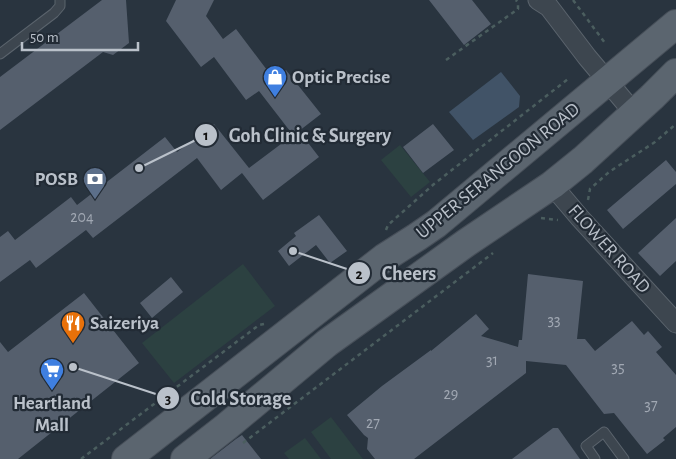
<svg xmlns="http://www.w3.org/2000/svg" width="676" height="459" font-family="'Alegreya Sans',sans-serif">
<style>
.green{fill:#2c4141}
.water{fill:#415367}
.building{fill:#555f6d}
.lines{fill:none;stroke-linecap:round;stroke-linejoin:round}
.lane-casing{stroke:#5b646d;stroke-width:11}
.street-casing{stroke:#5b646d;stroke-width:21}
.primary-casing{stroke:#474f59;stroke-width:30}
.path{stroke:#4b5e5f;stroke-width:2.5;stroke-dasharray:4 4;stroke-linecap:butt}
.lane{stroke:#3d464f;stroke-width:9}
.street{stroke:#3d464f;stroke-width:19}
.primary{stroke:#5b656f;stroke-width:28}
.labels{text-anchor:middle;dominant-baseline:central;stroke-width:4.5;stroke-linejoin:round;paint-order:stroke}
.number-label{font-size:16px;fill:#a1a8b3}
.poi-label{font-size:19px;font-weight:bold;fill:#bac1ca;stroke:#222b35;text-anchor:start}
.street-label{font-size:19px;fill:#bac1ca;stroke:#222b35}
.leader{fill:none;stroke:#bac1ca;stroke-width:2}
.callout-dot{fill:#bac1ca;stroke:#222b35;stroke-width:2}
.mark-label{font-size:15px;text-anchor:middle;font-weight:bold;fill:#111}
.callout-label{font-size:20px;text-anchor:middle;font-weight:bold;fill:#bac1ca;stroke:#222b35;stroke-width:4.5;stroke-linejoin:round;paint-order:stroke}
</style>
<rect width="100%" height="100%" fill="#29343f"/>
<path class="green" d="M 400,145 L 430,182 L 411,197 L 381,160 Z
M 243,264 L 275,306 L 174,383 L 142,343 Z
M 331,417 L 363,459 L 331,459 L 311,432 Z
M 305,438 L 321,459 L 289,459 L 284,453 Z"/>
<path class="water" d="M 501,72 L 520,96 L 519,107 L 473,140 L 449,112 Z"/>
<path class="building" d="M 102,0 L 126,0 L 129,43 L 113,55 L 103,52 L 0,130 L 0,77 Z
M 176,0 L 214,0 L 206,16 L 223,39 L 236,29 L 273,78 L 286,70 L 321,114 L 299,131 L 319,157 L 263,200 L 242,173 L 221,190 L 197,158 L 93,238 L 86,230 L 36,268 L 30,260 L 0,282 L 0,237 L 8,231 L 15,240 L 71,197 L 77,205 L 165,137 L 177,152 L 214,124 L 249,168 L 293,135 L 259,91 L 246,100 L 214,57 L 201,67 L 166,21 Z
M 429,0 L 472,0 L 491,24 L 464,45 Z
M 433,124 L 454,150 L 423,173 L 403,147 Z
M 666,160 L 676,172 L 676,184 L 623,229 L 607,210 Z
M 319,215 L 347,251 L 330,263 L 316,245 L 289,266 L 278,251 L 296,236 L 294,233 Z
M 676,218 L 676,261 L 660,276 L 638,253 Z
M 528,274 L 583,281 L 577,339 L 585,339 L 595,351 L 632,321 L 644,335 L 648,331 L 662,347 L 656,352 L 676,375 L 676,427 L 663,438 L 665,440 L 647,454 L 614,413 L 604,414 L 566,365 L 526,361 L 526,373 L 414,459 L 375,459 L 367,449 L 368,438 L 364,435 L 347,415 L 382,386 L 431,350 L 431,351 L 476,314 L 489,329 L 481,336 L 518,347 L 519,340 L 522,340 Z
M 171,277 L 183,292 L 152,318 L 140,303 Z
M 84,293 L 139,363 L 18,459 L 0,459 L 0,342 L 8,352 Z
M 553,428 L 558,428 L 580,459 L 512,459 Z
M 242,435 L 261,459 L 210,459 L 236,439 Z"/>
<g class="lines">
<g class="lane-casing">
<path id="lane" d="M 0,54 L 54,13 L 60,6 L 60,0
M 595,459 L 586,446 L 604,432 L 624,459"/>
</g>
<g class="street-casing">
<path id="street" d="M 538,0 L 549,7 L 587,57 L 634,113
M 552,185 L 580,218 L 676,323"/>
</g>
<g class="primary-casing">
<path id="primary" d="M 126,459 L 384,258 L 417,237 L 436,224 L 676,24
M 185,459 L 226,427 L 327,343 L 466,243 L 552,185 L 583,160 L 652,97 L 676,73"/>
</g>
<path class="path" d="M 573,0 L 605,43
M 446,60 L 518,9 L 518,3 L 516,0
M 588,200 L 590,189 L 609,172 L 655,142 L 676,124
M 541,218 L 558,220
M 386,230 L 388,225 L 434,184 L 568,79
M 243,443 L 493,253
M 81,459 L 259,325 L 264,324"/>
<use href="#lane" class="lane"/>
<use href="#street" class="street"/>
<use href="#primary" class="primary"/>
</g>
<defs>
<g id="shop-pin" transform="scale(1.25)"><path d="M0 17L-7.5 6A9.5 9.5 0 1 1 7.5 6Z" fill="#3f7fe0" stroke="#222b35"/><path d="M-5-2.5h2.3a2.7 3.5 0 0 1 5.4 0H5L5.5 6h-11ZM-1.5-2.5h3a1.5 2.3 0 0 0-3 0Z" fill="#fff"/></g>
<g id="bank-pin" transform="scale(1.25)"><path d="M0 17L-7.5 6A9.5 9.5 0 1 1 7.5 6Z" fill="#5c6f8a" stroke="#222b35"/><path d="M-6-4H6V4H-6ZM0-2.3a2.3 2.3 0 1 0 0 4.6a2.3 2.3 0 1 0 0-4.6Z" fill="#fff"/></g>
<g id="restaurant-pin" transform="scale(1.25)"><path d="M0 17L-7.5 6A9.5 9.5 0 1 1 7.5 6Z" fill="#e8710a" stroke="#222b35"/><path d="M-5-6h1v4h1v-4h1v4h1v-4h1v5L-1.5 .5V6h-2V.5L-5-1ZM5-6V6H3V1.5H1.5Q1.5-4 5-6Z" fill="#fff"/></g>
<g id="supermarket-pin" transform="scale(1.25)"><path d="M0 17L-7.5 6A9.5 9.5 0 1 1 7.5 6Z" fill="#3f7fe0" stroke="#222b35"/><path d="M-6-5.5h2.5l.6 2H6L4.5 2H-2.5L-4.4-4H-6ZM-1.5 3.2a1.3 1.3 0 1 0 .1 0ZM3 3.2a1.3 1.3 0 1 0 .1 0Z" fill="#fff"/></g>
</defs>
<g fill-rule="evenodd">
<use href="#shop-pin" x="275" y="77"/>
<use href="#bank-pin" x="95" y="179"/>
<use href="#restaurant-pin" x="73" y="323"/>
<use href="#supermarket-pin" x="52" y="370"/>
</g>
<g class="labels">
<g class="number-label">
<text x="82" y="217">204</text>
<text x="554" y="320">33</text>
<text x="492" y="360">31</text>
<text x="618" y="367">35</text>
<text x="451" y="394">29</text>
<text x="651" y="405">37</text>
<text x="373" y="423">27</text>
</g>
<g class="poi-label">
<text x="292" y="77">Optic Precise</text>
<text x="78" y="179" text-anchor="end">POSB</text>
<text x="90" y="323">Saizeriya</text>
<text x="52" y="403" text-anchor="middle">Heartland<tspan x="52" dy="22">Mall</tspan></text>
</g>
<g class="street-label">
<text transform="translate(498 171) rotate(-39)">UPPER SERANGOON ROAD</text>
<text transform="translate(609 249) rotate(48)">FLOWER ROAD</text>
</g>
</g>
<path class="leader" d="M139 168L206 135M293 251L359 273M73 367L168 398"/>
<g class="callout-dot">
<circle cx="139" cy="168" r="5"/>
<circle cx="293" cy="251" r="5"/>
<circle cx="73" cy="367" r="5"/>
<circle cx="206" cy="135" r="12"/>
<circle cx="359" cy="273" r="12"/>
<circle cx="168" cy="398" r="12"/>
</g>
<g class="mark-label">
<text x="206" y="140">1</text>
<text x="359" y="279">2</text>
<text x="168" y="404">3</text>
</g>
<g class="callout-label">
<text x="310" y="142">Goh Clinic &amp; Surgery</text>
<text x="409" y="280">Cheers</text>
<text x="241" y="405">Cold Storage</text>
</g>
<path d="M22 42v8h116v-8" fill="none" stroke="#bac1ca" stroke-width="2.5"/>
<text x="30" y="42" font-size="15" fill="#bac1ca" stroke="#222b35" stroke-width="4" paint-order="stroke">50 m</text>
</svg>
